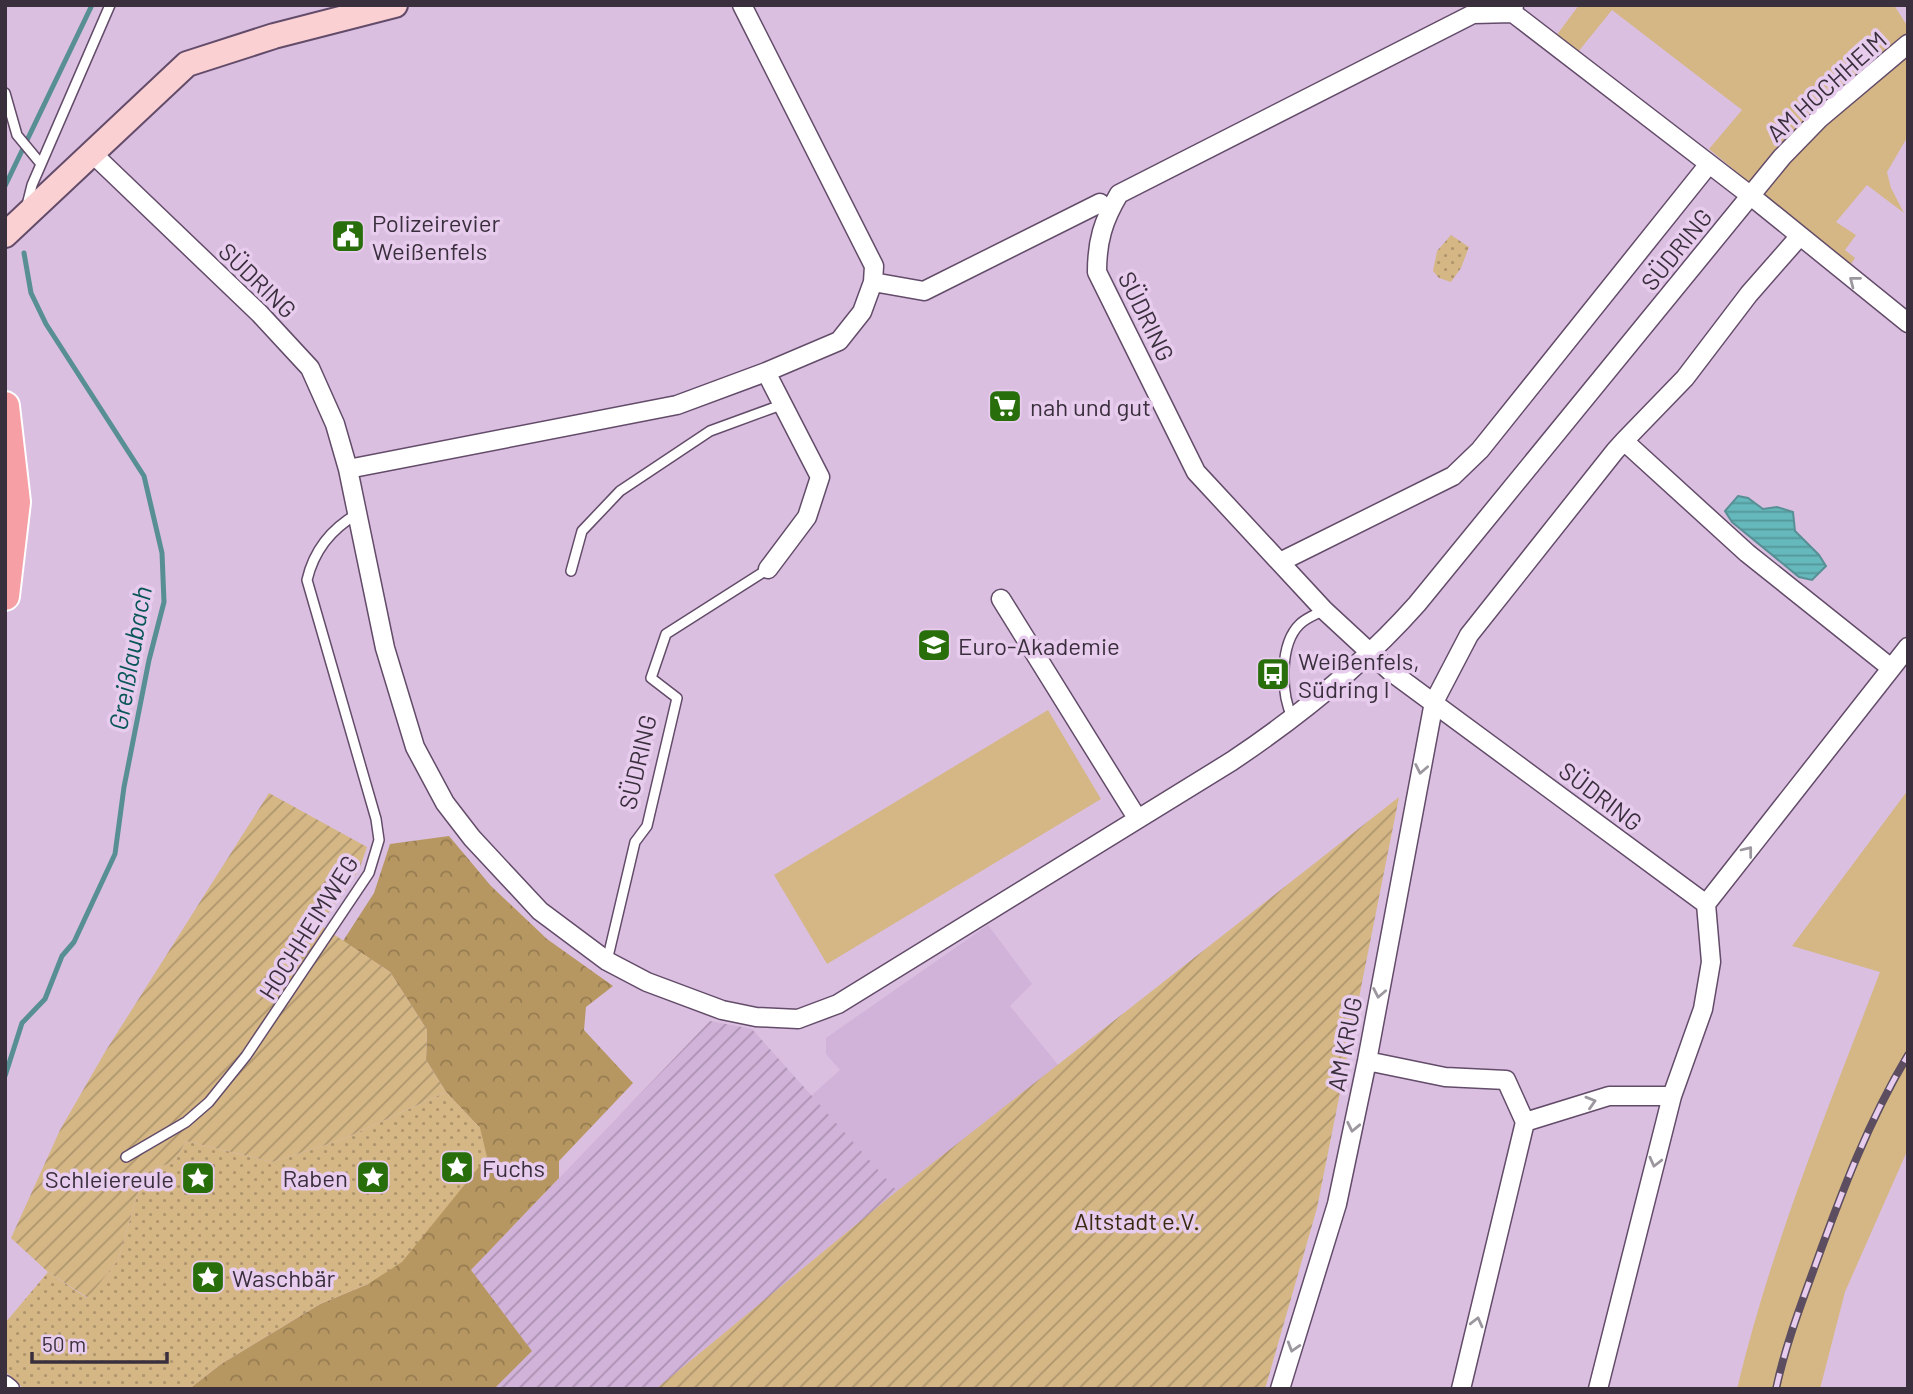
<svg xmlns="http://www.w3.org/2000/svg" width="1913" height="1394" font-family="Barlow,sans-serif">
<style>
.built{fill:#d1b2d9}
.industrial{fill:url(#industrial-furrows)}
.grass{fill:#d5b785}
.forest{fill:url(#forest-crowns)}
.park{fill:url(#park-dots)}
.garden{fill:url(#garden-furrows)}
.water{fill:url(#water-rules);stroke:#588f95;stroke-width:2}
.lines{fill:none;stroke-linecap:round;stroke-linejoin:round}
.stream{stroke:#588f95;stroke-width:5}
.lane-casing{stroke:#634c69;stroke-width:12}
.street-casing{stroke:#634c69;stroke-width:21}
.secondary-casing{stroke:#634c69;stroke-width:28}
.primary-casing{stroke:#fff;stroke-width:32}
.lane{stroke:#fff;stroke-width:9}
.street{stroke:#fff;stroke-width:18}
.secondary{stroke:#fad0d3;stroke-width:24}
.primary{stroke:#f6a0a6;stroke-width:28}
.rail-casing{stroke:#5c4e60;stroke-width:8}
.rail{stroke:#e7ccee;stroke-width:5;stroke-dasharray:16;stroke-linecap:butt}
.oneway{stroke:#9c979e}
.labels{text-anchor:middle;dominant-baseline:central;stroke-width:7;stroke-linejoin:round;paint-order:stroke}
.street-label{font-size:24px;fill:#3a2f3d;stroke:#e7ccee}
.poi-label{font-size:24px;fill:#3a2f3d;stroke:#e7ccee;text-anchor:start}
.park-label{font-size:24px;fill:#382a10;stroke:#e7ccee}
.water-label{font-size:26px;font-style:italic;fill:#095558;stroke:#e7ccee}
</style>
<defs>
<pattern id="industrial-furrows" width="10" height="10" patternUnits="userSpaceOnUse" patternTransform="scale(1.75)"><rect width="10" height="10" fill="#d1b2d9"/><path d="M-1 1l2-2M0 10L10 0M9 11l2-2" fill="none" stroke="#ab91b1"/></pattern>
<pattern id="forest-crowns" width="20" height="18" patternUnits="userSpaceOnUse" patternTransform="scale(1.75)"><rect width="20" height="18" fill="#b79761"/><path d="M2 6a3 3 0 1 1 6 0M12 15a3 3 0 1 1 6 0" fill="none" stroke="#967c51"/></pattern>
<pattern id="park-dots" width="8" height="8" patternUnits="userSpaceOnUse" patternTransform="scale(1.75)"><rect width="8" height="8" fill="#d5b785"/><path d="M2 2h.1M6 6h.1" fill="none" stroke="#ae956e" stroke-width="1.8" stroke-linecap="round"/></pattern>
<pattern id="garden-furrows" width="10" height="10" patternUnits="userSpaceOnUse" patternTransform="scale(1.75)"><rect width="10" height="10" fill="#d5b785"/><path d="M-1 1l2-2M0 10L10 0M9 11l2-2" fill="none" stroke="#ae956e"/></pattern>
<pattern id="water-rules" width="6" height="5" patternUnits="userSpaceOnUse" patternTransform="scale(1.75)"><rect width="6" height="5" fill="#65b8bb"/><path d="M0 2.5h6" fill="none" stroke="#549699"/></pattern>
</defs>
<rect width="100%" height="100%" fill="#dabfe1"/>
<path class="built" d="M 988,925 L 1032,984 L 1010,1006 L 1059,1066 L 897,1191 L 811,1096 L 840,1070 L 826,1054 L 826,1038 Z"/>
<path class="industrial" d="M 710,1021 L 752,1029 L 897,1191 L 656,1389 L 494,1389 L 532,1351 L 471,1270 Z"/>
<path class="grass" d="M 1579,5 L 1894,5 L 1908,27 L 1908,136 L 1887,172 L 1891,188 L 1904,213 L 1867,185 L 1836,222 L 1856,235 L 1845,250 L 1855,258 L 1850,266 L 1709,149 L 1742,110 L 1612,10 L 1578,52 L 1556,36 Z
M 1048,710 L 1101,799 L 827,964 L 774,875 Z
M 1908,790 L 1908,1149 L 1845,1292 L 1820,1389 L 1737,1389 C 1771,1246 1828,1109 1880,972 L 1792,946 Z"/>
<path class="forest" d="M 449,836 L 491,886 L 547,939 L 613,986 L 586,1007 L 584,1030 L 633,1083 L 559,1161 L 559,1178 L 471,1270 L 532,1351 L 494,1389 L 189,1389 L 221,1364 L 320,1304 L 368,1284 L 480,1128 L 446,1092 L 426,1060 L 427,1030 L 390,972 L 343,941 L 374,893 L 390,844 Z"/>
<path class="park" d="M 1451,235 L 1469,247 L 1461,268 L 1451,282 L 1439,278 L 1433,271 L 1437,251 Z
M 446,1092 L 480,1128 L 487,1157 L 402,1262 L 368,1284 L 320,1304 L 221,1364 L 189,1389 L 24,1389 L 5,1371 L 5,1323 L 48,1272 L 87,1298 L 118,1260 L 144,1172 L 174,1162 L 186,1141 L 272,1162 L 341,1140 Z"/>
<path class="garden" d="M 269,793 L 367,847 L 359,870 L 320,925 L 390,972 L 427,1030 L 426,1060 L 446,1092 L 341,1140 L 272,1162 L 186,1141 L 174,1162 L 144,1172 L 118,1260 L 88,1298 L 48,1272 L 11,1238 L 60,1130 L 105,1052 Z
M 1399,797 L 1317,1208 L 1265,1389 L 656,1389 L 897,1191 Z"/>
<path class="water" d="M 1738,496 L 1748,498 L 1763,509 L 1777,507 L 1793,512 L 1795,531 L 1819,555 L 1826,566 L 1812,580 L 1799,577 L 1732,522 L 1725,511 Z"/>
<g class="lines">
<path class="stream" d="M 5,186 L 92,5
M 5,1076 L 22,1023 L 45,999 L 62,956 L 74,942 L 115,854 L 124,787 L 149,660 L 164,602 L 162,553 L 144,476 L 46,324 L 31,293 L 24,253"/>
<g class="lane-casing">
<path id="lane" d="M 5,93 L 17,135 L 41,164
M 27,205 L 32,185 L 110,5
M 571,571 L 582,531 L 620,491 L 710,431 L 781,405
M 1292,717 C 1281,693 1279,644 1300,624 C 1306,618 1317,614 1324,610
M 607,961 L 635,842 L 647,826 L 677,698 L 651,678 L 666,634 L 768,569
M 126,1157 L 186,1122 L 209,1102 L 246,1056 L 369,873 L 379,840 L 376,819 L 307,580 C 314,550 331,529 357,514"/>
</g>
<g class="street-casing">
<path id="street" d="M 1514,5 L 1513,13 L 1751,196 L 1908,323
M 1513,13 L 1473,14 L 1119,194 C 1103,221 1097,241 1097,272 L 1196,472 L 1324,610 L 1390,671 L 1706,904
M 93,154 L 260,314 L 310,368 L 335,424 L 348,469 L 385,648 L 415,747 L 445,803 L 472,838 L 540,911 L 607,961 L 647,982 L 722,1010 L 756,1017 L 798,1019 L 838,1004 L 1232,761 C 1299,716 1363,665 1417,604 L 1782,157 L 1820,118 L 1908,44
M 873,282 L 924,291 L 1100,203
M 766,372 L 820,477 L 807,517 L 768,569
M 1624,441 L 1685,378 L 1749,294 L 1799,237
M 348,469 L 677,405 L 766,372 L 839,341 L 862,312 L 873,282 L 874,266 L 742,5
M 1280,562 L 1453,476 L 1480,450 L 1709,164
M 1001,599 L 1137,818
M 1367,1061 L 1445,1077 L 1506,1080 L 1525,1122 L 1461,1389
M 1525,1122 L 1609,1096 L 1672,1096
M 5,1385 L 10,1389
M 1280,1389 L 1337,1204 L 1367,1061 L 1434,702 L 1469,635 L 1615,451 L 1624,441 L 1747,553 L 1891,668
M 1598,1389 L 1672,1096 L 1703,1009 L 1711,962 L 1706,904 L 1908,647"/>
</g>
<g class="secondary-casing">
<path id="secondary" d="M 5,235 L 187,64 L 274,36 L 395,5"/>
</g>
<g class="primary-casing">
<path id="primary" d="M 5,406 L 16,502 L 5,596"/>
</g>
<use href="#lane" class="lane"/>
<use href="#street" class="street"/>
<use href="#secondary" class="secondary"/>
<use href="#primary" class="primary"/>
<g class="rail-casing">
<path id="rail" d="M 1776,1389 C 1785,1347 1800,1307 1815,1266 C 1841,1194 1868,1122 1908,1055"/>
</g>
<use href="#rail" class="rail"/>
</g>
<defs><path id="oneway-chevron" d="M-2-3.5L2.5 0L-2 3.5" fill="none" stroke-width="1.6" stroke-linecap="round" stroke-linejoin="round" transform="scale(1.75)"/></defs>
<g class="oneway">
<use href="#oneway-chevron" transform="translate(1854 281) rotate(-142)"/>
<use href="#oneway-chevron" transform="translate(1421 769) rotate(101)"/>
<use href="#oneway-chevron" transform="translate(1748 851) rotate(-52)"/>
<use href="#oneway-chevron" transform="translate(1379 993) rotate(101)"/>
<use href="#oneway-chevron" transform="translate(1591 1102) rotate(-17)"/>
<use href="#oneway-chevron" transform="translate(1353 1127) rotate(102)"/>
<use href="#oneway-chevron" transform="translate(1655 1162) rotate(104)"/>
<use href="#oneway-chevron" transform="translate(1477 1322) rotate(-76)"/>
<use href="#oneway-chevron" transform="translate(1293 1347) rotate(107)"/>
</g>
<defs>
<g id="civic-square" transform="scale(1.75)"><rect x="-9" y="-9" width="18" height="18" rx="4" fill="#286e0b" stroke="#e7ccee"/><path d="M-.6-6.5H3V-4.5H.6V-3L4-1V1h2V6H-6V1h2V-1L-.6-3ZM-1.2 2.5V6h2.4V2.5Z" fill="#fff"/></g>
<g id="supermarket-square" transform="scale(1.75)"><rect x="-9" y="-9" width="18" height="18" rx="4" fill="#286e0b" stroke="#e7ccee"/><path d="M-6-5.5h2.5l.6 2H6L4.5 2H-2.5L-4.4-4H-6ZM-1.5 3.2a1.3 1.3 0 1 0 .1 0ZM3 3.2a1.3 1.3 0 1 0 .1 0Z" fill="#fff"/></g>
<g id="school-square" transform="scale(1.75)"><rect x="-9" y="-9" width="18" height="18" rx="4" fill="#286e0b" stroke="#e7ccee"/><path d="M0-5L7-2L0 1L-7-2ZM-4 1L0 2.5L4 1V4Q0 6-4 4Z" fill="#fff"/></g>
<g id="bus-square" transform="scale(1.75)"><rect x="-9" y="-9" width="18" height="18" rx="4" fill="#286e0b" stroke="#e7ccee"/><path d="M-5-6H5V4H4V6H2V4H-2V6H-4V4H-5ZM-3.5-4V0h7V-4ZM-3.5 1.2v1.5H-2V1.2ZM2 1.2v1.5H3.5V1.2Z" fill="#fff"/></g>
<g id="sight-square" transform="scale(1.75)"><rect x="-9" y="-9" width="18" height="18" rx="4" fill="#286e0b" stroke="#e7ccee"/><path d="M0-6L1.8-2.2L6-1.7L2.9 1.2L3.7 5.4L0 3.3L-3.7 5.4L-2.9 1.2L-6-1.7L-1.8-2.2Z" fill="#fff"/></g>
</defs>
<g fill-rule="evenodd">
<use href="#civic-square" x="348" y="236"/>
<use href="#supermarket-square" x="1005" y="406"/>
<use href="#school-square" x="934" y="645"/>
<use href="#bus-square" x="1273" y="674"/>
<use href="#sight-square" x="457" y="1167"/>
<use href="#sight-square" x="373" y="1177"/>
<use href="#sight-square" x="198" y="1178"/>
<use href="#sight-square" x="208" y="1277"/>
</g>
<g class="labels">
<g class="street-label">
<text transform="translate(1826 86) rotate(-42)">AM HOCHHEIM</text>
<text transform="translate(1676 249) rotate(-51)">SÜDRING</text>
<text transform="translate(258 280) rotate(44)">SÜDRING</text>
<text transform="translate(1147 316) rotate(64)">SÜDRING</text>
<text transform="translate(637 762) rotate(-77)">SÜDRING</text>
<text transform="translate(1601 796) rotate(37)">SÜDRING</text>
<text transform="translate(308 927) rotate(-58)">HOCHHEIMWEG</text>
<text transform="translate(1344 1044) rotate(-79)">AM KRUG</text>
</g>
<g class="poi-label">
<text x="372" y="222">Polizeirevier<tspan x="372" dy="28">Weißenfels</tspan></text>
<text x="1030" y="406">nah und gut</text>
<text x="958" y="645">Euro-Akademie</text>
<text x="1298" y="660">Weißenfels,<tspan x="1298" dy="28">Südring I</tspan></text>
<text x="482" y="1167">Fuchs</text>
<text x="348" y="1177" text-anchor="end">Raben</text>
<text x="174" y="1178" text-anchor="end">Schleiereule</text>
<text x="232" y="1277">Waschbär</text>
</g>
<g class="park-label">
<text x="1137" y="1220">Altstadt e.V.</text>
</g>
<g class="water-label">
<text transform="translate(129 658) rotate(-80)">Greißlaubach</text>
</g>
</g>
<rect width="1913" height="1394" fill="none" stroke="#3a2f3d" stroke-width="14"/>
<path d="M32 1352v10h135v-10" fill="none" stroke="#3a2f3d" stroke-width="3.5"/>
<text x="42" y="1352" font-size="21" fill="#3a2f3d" stroke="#e7ccee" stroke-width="5" paint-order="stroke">50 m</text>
</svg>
